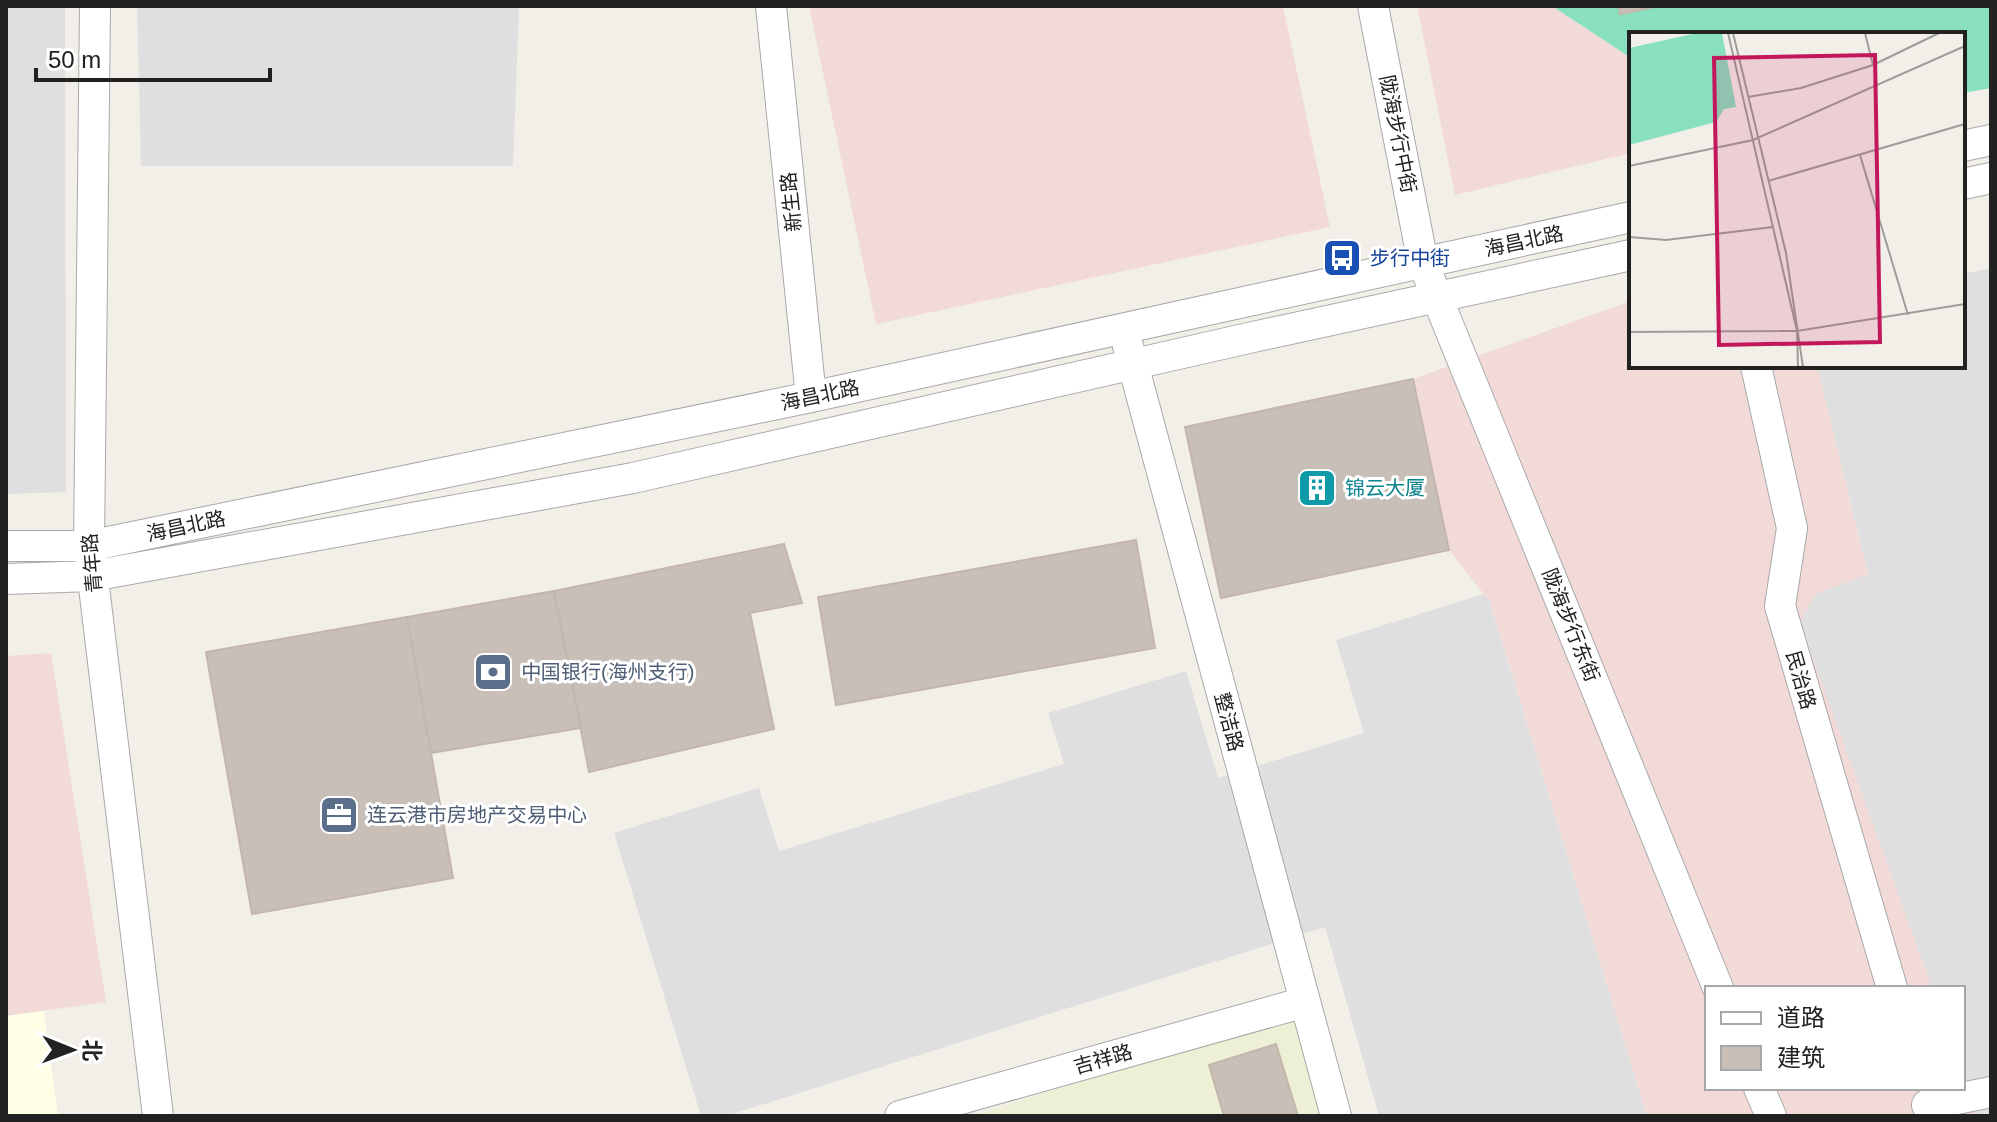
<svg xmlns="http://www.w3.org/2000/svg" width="1997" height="1122" font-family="Helvetica,'Noto Sans SC',sans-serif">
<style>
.residential{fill:#e0dfdf}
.commercial{fill:#f2dad9}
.education{fill:#ffffe5}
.farmland{fill:#eef0d5}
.pitch{fill:#88e0be}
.building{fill:#c7bfb8;stroke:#c4b6ab;stroke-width:2}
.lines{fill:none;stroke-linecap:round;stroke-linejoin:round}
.minor-casing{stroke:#a9a9a9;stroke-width:32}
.minor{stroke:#fff;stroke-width:30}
.labels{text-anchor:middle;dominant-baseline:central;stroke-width:6;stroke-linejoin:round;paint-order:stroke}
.street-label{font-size:20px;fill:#222;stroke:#fff}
.transit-label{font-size:20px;fill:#164399;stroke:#fff;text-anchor:start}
.culture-label{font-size:20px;fill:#0d838f;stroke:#fff;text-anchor:start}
.service-label{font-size:20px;fill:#4e5e75;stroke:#fff;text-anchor:start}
.inset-road{fill:none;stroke:#9f9d99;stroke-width:2}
.view{fill:#c2185b;fill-opacity:0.15;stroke:#c2185b;stroke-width:4}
.inset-edge{fill:none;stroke:#222;stroke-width:4}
</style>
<rect width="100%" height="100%" fill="#f2efe9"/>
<path class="residential" d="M 6,6 L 65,6 L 66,492 L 6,494 Z
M 137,6 L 519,6 L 513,166 L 141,166 Z
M 1991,268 L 1991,1116 L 1978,1116 L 1963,1074 L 1963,988 L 1932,988 L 1799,622 L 1816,594 L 1868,573 L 1817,366 L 1963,366 L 1963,274 Z
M 1487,593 L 1647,1116 L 1379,1116 L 1325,927 L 726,1116 L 701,1116 L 614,833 L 759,788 L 779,851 L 1064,764 L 1048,713 L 1186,671 L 1218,778 L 1364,733 L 1336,640 Z"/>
<path class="commercial" d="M 809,6 L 1283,6 L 1330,227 L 876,324 Z
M 1417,6 L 1552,6 L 1631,58 L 1631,153 L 1455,195 Z
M 1631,301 L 1631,366 L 1817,366 L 1868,574 L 1816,594 L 1800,622 L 1932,988 L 1707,988 L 1707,1088 L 1963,1088 L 1963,1075 L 1978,1116 L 1647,1116 L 1490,602 L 1449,550 L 1413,379 Z
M 51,653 L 106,1002 L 6,1016 L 6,656 Z"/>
<path class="education" d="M 44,1011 L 58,1116 L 6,1116 L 6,1016 Z"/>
<path class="farmland" d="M 1295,1016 L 1326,1116 L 1298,1116 L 1276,1044 L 1209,1065 L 1224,1116 L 971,1116 Z"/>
<path class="pitch" d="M 1552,6 L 1991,6 L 1991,88 L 1963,93 L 1963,34 L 1631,34 L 1631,58 Z"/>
<path class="building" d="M 1618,6 L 1660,6 L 1620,14 Z
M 1413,379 L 1449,550 L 1221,598 L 1185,427 Z
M 1136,540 L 1155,648 L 836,705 L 818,597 Z
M 784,544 L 802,603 L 750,613 L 774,729 L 589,772 L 554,591 Z
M 554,591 L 581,728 L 431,753 L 407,617 Z
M 407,617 L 453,878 L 252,914 L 206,652 Z
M 1276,1044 L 1298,1116 L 1224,1116 L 1209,1065 Z"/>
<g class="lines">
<g class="minor-casing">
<path id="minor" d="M 95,6 L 89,546 L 158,1116
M 771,6 L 811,397
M 1373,6 L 1423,263 L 1718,988
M 1963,146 L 1991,140
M 1963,184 L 1991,178
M 1128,346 L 1336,1116
M 1756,366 L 1792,528 L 1780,606 L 1892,988
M 6,546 L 89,546 L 811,397 L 1631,217
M 6,579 L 92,576 L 633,478 L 1253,337 L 1631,255
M 1759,1088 L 1771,1116
M 1927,1105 L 1991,1092
M 900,1116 L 1305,1002"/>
</g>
<use href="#minor" class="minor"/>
</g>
<defs>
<g id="bus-square" transform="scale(2)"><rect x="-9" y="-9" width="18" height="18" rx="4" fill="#1a4fb4" stroke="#fff"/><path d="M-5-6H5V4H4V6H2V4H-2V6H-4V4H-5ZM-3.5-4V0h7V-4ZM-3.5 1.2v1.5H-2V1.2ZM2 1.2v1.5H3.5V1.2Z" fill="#fff"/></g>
<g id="building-square" transform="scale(2)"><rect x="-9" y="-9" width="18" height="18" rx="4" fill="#0f9aa8" stroke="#fff"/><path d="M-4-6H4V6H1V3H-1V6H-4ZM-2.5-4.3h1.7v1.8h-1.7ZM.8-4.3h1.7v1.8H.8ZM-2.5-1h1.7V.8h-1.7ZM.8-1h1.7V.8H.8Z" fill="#fff"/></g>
<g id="bank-square" transform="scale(2)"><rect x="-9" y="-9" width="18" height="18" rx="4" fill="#5c6f8a" stroke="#fff"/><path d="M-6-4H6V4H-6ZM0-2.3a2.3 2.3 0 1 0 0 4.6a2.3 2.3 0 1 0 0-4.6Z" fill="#fff"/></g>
<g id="office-square" transform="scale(2)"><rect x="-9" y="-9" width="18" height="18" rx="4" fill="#5c6f8a" stroke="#fff"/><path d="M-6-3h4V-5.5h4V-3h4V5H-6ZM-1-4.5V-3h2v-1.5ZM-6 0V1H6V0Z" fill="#fff"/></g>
</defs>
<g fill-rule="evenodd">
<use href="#bus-square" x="1342" y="258"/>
<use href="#building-square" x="1317" y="488"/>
<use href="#bank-square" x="493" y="672"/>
<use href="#office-square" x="339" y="815"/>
</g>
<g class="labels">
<g class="street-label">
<text transform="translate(1398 134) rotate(79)">陇海步行中街</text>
<text transform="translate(791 202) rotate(-96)">新生路</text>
<text transform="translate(1524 241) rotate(-12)">海昌北路</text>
<text transform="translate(820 395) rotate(-12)">海昌北路</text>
<text transform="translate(186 526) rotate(-12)">海昌北路</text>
<text transform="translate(92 563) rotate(-95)">青年路</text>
<text transform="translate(1571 625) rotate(68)">陇海步行东街</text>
<text transform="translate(1801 680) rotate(74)">民治路</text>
<text transform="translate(1229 722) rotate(75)">整洁路</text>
<text transform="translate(1103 1059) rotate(-16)">吉祥路</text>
</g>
<g class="transit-label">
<text x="1370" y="258">步行中街</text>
</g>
<g class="culture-label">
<text x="1345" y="488">锦云大厦</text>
</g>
<g class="service-label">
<text x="521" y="672">中国银行(海州支行)</text>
<text x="367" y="815">连云港市房地产交易中心</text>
</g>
</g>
<g transform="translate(1629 32)">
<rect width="336" height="336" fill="#f2efe9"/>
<path d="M 68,1 L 93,1 L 107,75 L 95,77 L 87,90 L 0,113 L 0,16 Z" fill="#88e0be"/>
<path class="inset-road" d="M 99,1 L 168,299 L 169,335M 104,1 L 157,221 L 174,335M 236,1 L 244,33M 119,65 L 172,56 L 244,33 L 310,1M 231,123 L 279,283M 0,134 L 124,108 L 336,14M 139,149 L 336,92M 0,205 L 37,208 L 144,195M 0,300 L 168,299 L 336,272"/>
<path class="view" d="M 246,23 L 251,310 L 90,313 L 85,26 Z"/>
<rect width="336" height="336" class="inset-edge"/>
</g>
<rect width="1997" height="1122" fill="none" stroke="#222222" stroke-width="16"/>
<rect x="1705" y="986" width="260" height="104" fill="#ffffff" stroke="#a7a7a7" stroke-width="2"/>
<rect x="1721" y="1012" width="40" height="12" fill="#ffffff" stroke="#a7a7a7" stroke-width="2"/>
<text x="1777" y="1026" font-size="24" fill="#222222">道路</text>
<rect x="1721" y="1046" width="40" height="24" fill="#c7bfb8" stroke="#a7a7a7" stroke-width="2"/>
<text x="1777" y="1066" font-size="24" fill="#222222">建筑</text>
<g transform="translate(72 1050) rotate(91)" stroke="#ffffff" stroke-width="6" paint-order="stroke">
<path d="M0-6L14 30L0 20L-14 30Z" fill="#222222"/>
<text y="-12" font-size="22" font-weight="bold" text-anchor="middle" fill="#222222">北</text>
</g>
<path d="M36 68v12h234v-12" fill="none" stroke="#222222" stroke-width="4"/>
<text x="48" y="68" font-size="24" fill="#222222" stroke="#ffffff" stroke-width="6" paint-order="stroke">50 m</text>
</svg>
